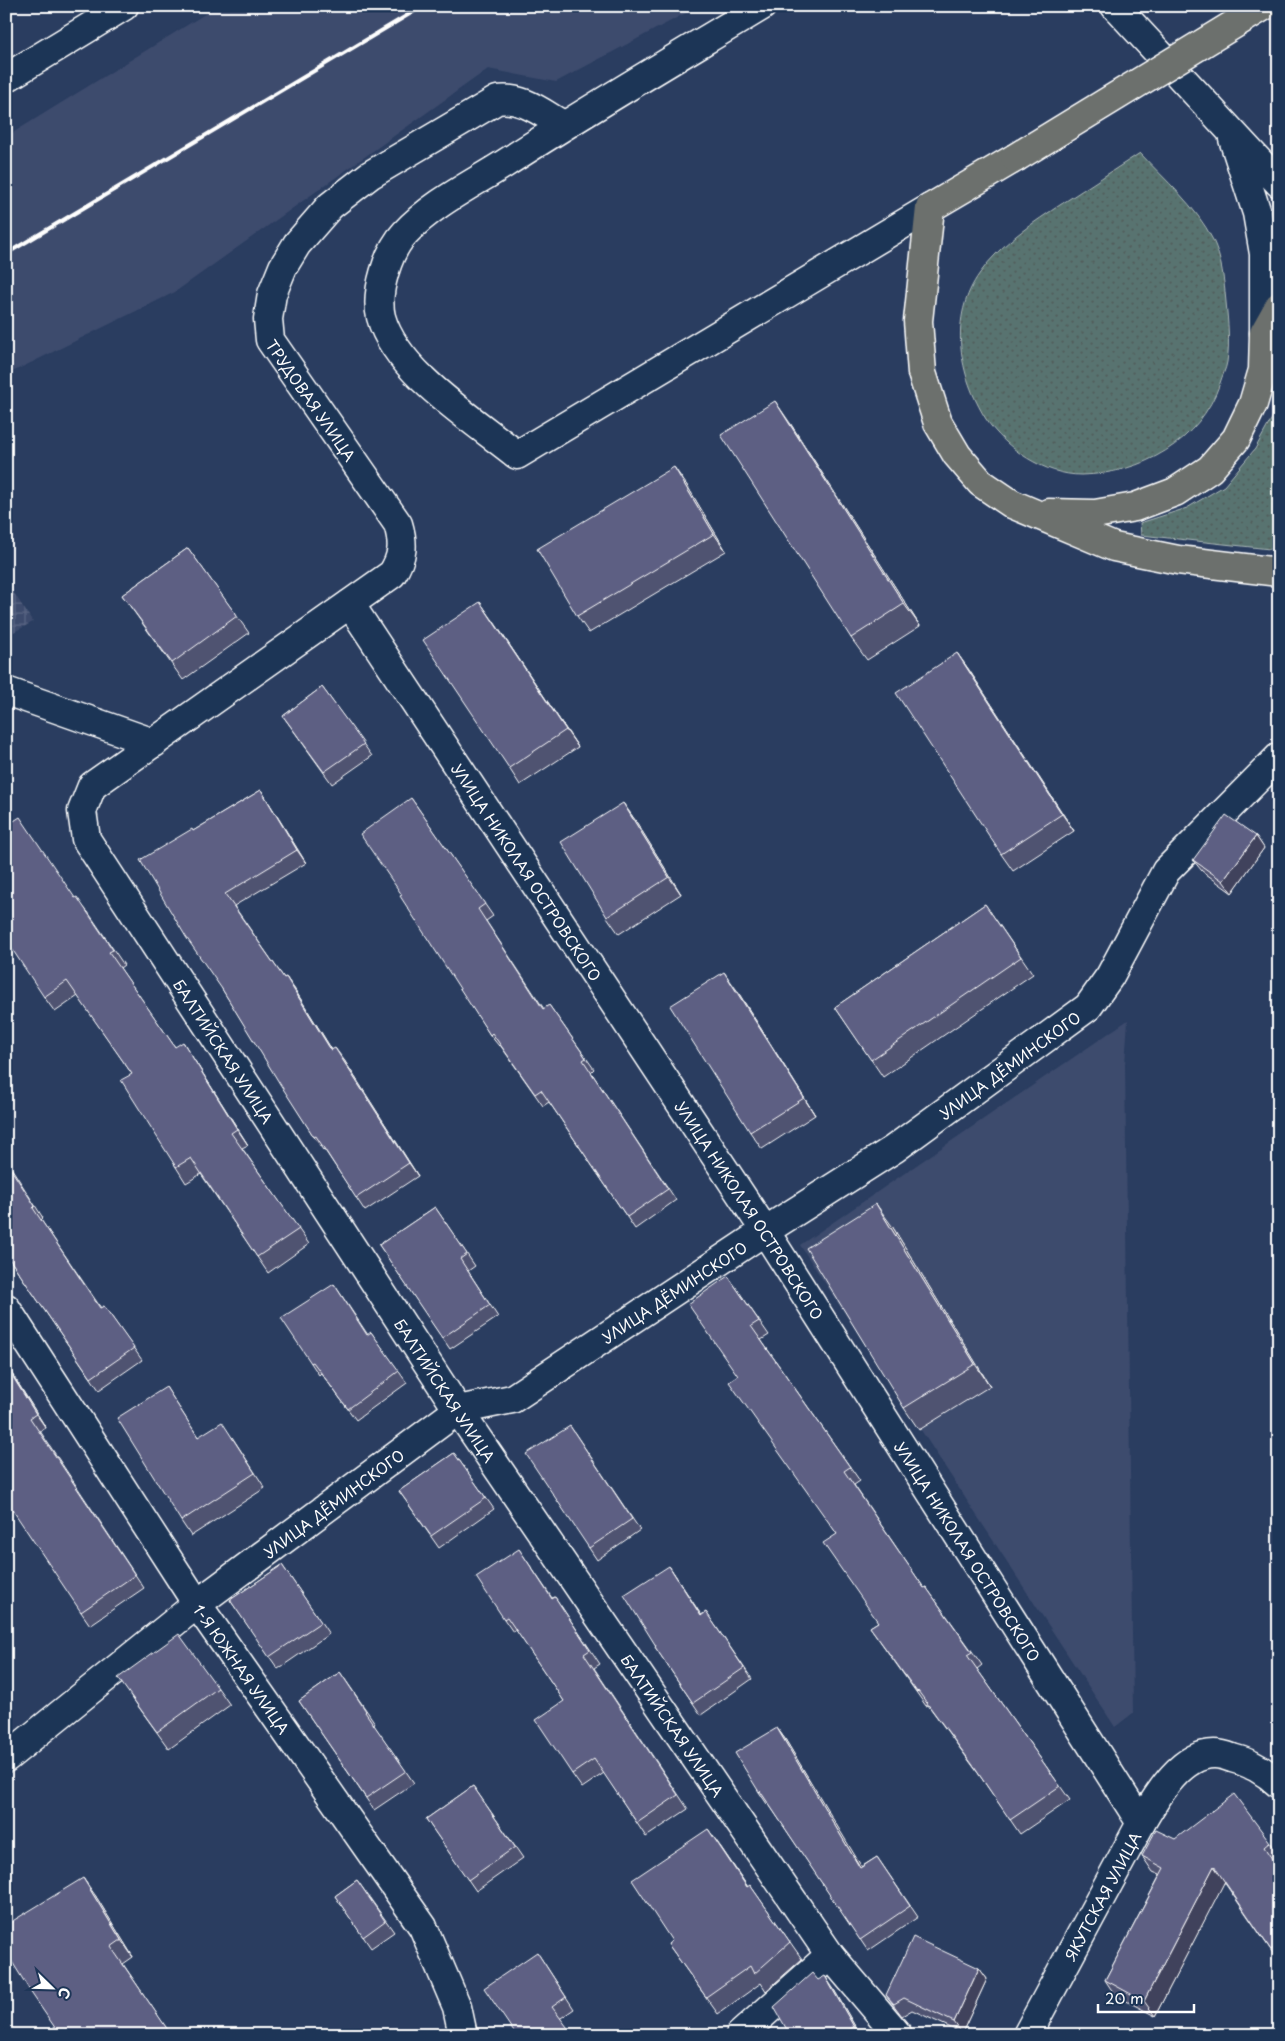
<svg xmlns="http://www.w3.org/2000/svg" width="1285" height="2041" font-family="'Playpen Sans',sans-serif">
<style>
.built{fill:#3d4b6d}
.industrial{fill:url(#industrial-grid)}
.grass{fill:url(#grass-dots);stroke:#acb9b8}
.lines{fill:none;stroke-linecap:round;stroke-linejoin:round}
.street-casing{stroke:#fff;stroke-width:31}
.secondary-casing{stroke:#fff;stroke-width:31}
.primary-casing{stroke:#fff;stroke-width:31}
.street{stroke:#1d3557;stroke-width:28}
.secondary{stroke:#1d3557;stroke-width:28}
.primary{stroke:#6c706d;stroke-width:28}
.rail{stroke:#fff;stroke-width:4}
.primary-bridge-casing{stroke:#fff;stroke-width:31;stroke-linecap:butt}
.primary-bridge{stroke:#6c706d;stroke-width:28}
.wall{fill:#505271;stroke:#fff}
.shaded-wall{fill:#41425c;stroke:#fff}
.building{fill:#5d5f83;stroke:#fff}
.labels{text-anchor:middle;dominant-baseline:central;stroke-width:4;stroke-linejoin:round;paint-order:stroke}
.street-label{font-size:15px;fill:#fff;stroke:#1d3557}
</style>
<defs>
<pattern id="industrial-grid" width="8" height="8" patternUnits="userSpaceOnUse" patternTransform="scale(1.25)"><rect width="8" height="8" fill="#3d4b6d"/><path d="M0 4h8M4 0v8" fill="none" stroke="#5a6683"/></pattern>
<pattern id="grass-dots" width="8" height="8" patternUnits="userSpaceOnUse" patternTransform="scale(1.25)"><rect width="8" height="8" fill="#587370"/><path d="M2 2h.1M6 6h.1" fill="none" stroke="#515c5a" stroke-width="1.8" stroke-linecap="round"/></pattern>
</defs>
<rect width="100%" height="100%" fill="#2a3d60"/>
<filter id="ink" filterUnits="userSpaceOnUse"><feTurbulence type="fractalNoise" baseFrequency=".02" numOctaves="2"/><feDisplacementMap in="SourceGraphic" scale="10" xChannelSelector="R" yChannelSelector="G"/><feConvolveMatrix kernelMatrix="1 2 1 2 8 2 1 2 1" color-interpolation-filters="sRGB"/></filter>
<g filter="url(#ink)">
<path class="built" d="M 218,6 L 699,6 L 556,82 L 488,69 L 175,292 L 6,375 L 6,137 Z
M 1128,1020 L 1125,1064 L 1133,1713 L 1115,1727 L 800,1245 Z"/>
<path class="industrial" d="M 6,581 L 33,622 L 6,636 Z"/>
<path class="grass" d="M 1140,153 C 1165,180 1196,206 1213,240 C 1222,259 1224,281 1226,302 C 1228,322 1230,342 1227,362 C 1226,369 1222,376 1220,383 C 1200,442 1141,474 1081,475 C 1045,475 1006,449 986,419 C 959,376 948,317 980,273 C 1001,243 1033,223 1063,203 C 1089,186 1114,170 1140,153 Z
M 1279,399 L 1279,550 L 1141,535 L 1140,523 L 1187,508 L 1224,486 L 1255,449 L 1276,411 Z"/>
<g class="lines">
<g class="street-casing">
<g id="street">
<path d="M 6,78 L 124,6"/>
<path id="s1" d="M 563,125 C 542,113 522,96 497,100 L 370,175 L 330,206 L 297,244 L 283,267 L 272,294 L 268,319 L 270,340 L 398,524 C 404,544 403,557 392,574 L 92,786 L 82,811 L 86,839 L 458,1410 L 830,1955 L 898,2035"/>
<path id="s2" d="M 350,604 L 765,1231 L 1141,1823"/>
<path d="M 6,691 L 154,743"/>
<path id="s3" d="M 6,1308 L 197,1604 L 423,1927 L 457,2007 L 463,2035"/>
<path id="s4" d="M 6,1758 L 197,1604 L 458,1410 L 512,1399 L 765,1231 L 894,1149 L 1088,1007 L 1110,976 L 1166,871 L 1279,757"/>
<path d="M 740,2035 L 830,1955"/>
<path id="s5" d="M 1027,2035 L 1141,1823 C 1156,1798 1180,1754 1214,1754 C 1219,1754 1227,1756 1232,1758 C 1249,1762 1266,1772 1279,1784"/>
</g>
</g>
<g class="secondary-casing">
<path id="secondary" d="M 762,6 C 676,58 589,109 504,164 C 471,185 432,204 405,233 C 388,251 375,292 381,317 C 396,372 474,420 517,455 L 930,208
M 1115,6 L 1279,183
M 1233,139 L 1257,213 L 1264,254 L 1264,333"/>
</g>
<g class="primary-casing">
<path id="primary" d="M 1015,158 L 930,208 L 918,321 L 922,373 L 938,423 L 957,455 L 981,483 L 1012,504 L 1114,547 L 1178,560 L 1279,572
M 1049,513 L 1095,514 L 1135,507 L 1175,492 L 1210,469 L 1236,439 L 1253,404 L 1263,370 L 1264,333 L 1279,306"/>
</g>
<use href="#street" class="street"/>
<use href="#secondary" class="secondary"/>
<use href="#primary" class="primary"/>
<path class="rail" d="M 6,254 L 423,6"/>
<g class="primary-bridge-casing">
<path id="primary-bridge" d="M 1015,158 L 1264,6"/>
</g>
<use href="#primary-bridge" class="primary-bridge"/>
</g>
<path class="wall" d="M 790,423 L 920,626 L 867,660 L 851,638 Z
M 686,484 L 726,551 L 589,633 L 577,616 Z
M 188,548 L 249,633 L 183,680 L 122,595 Z
M 492,619 L 578,747 L 520,785 L 509,768 Z
M 957,653 L 969,670 L 1074,831 L 1013,871 L 1001,854 Z
M 322,687 L 372,756 L 332,784 L 283,716 Z
M 261,790 L 269,803 L 306,863 L 234,906 L 284,978 L 286,977 L 295,990 L 332,1050 L 344,1060 L 418,1176 L 365,1211 L 324,1149 L 323,1150 L 314,1137 L 222,989 L 193,831 Z
M 411,798 L 493,916 L 486,921 L 544,1009 L 549,1005 L 594,1069 L 591,1072 L 676,1200 L 635,1229 L 549,1102 L 543,1106 L 500,1045 L 499,1046 L 490,1035 L 402,895 Z
M 623,803 L 635,820 L 681,894 L 619,934 L 607,917 Z
M 1256,836 L 1264,848 L 1232,893 L 1202,871 L 1193,860 Z
M 75,898 L 88,912 L 124,965 L 120,968 L 175,1047 L 193,1058 L 248,1145 L 242,1148 L 309,1244 L 268,1273 L 201,1174 L 186,1183 L 176,1167 L 132,1074 L 78,996 L 55,1012 L 44,997 Z
M 985,904 L 1033,974 L 883,1077 L 835,1007 Z
M 736,989 L 815,1115 L 762,1149 L 750,1132 Z
M 12,1169 L 43,1218 L 41,1220 L 101,1308 L 104,1306 L 142,1360 L 99,1390 L 6,1254 Z
M 435,1207 L 475,1266 L 468,1271 L 498,1317 L 450,1349 L 379,1245 Z
M 892,1226 L 990,1386 L 919,1430 L 904,1408 Z
M 728,1276 L 769,1335 L 761,1340 L 860,1481 L 854,1485 L 924,1588 L 926,1587 L 982,1665 L 977,1669 L 1070,1800 L 1020,1834 L 978,1773 L 928,1705 L 926,1706 L 870,1627 L 878,1622 L 837,1534 L 738,1376 Z
M 334,1284 L 368,1335 L 371,1332 L 407,1383 L 356,1420 L 321,1373 L 319,1375 L 311,1363 Z
M 16,1380 L 46,1428 L 40,1431 L 144,1588 L 90,1625 L 81,1612 Z
M 166,1387 L 198,1437 L 232,1437 L 265,1488 L 191,1536 L 181,1521 Z
M 570,1426 L 640,1530 L 597,1560 L 589,1548 Z
M 454,1453 L 494,1509 L 439,1548 L 399,1491 Z
M 519,1549 L 552,1598 L 555,1597 L 600,1664 L 594,1668 L 688,1809 L 646,1837 L 604,1773 L 582,1788 L 572,1774 L 564,1701 L 516,1630 L 513,1632 L 504,1619 Z
M 282,1565 L 329,1634 L 278,1669 L 230,1600 Z
M 669,1566 L 701,1615 L 706,1612 L 752,1679 L 701,1715 L 655,1647 L 656,1646 Z
M 340,1672 L 375,1723 L 373,1724 L 414,1783 L 374,1810 L 299,1701 Z
M 218,1688 L 230,1705 L 169,1749 L 130,1695 Z
M 777,1728 L 785,1739 L 861,1867 L 877,1857 L 918,1917 L 868,1951 L 768,1803 L 767,1804 L 759,1792 Z
M 473,1786 L 523,1858 L 476,1891 L 426,1819 Z
M 1175,1839 L 1270,1842 L 1279,1854 L 1279,1859 L 1274,1862 L 1279,1869 L 1279,1962 L 1224,1882 L 1155,2016 L 1115,1995 L 1105,1980 L 1160,1875 L 1153,1872 L 1142,1856 Z
M 720,1846 L 748,1887 L 750,1885 L 802,1959 L 766,1991 L 761,1983 L 718,2014 L 668,1944 L 672,1941 Z
M 357,1880 L 394,1932 L 371,1948 L 335,1896 Z
M 95,1895 L 133,1957 L 123,1964 L 171,2035 L 60,2035 Z
M 537,1952 L 574,2009 L 561,2018 L 516,2035 Z
M 979,1968 L 987,1979 L 962,2033 L 912,2010 L 902,2016 L 886,1995 Z
M 818,1980 L 833,1988 L 860,2035 L 790,2035 Z"/>
<path class="shaded-wall" d="M 775,401 L 790,423 L 920,626 L 904,604 Z
M 674,467 L 686,484 L 726,551 L 714,534 Z
M 480,602 L 492,619 L 578,747 L 566,730 Z
M 957,653 L 969,670 L 1074,831 L 1062,814 Z
M 261,790 L 269,803 L 306,863 L 297,850 Z
M 623,803 L 635,820 L 681,894 L 669,877 Z
M 1256,836 L 1264,848 L 1232,893 L 1223,881 Z
M 724,972 L 736,989 L 815,1115 L 804,1098 Z
M 286,977 L 295,990 L 340,1063 L 331,1050 Z
M 183,1042 L 193,1058 L 248,1145 L 237,1129 Z
M 335,1048 L 344,1060 L 418,1176 L 409,1163 Z
M 876,1204 L 892,1226 L 990,1386 L 975,1364 Z
M 7,1366 L 16,1380 L 46,1428 L 36,1414 Z
M 669,1566 L 677,1578 L 709,1627 L 701,1616 Z
M 777,1728 L 785,1739 L 869,1879 L 860,1868 Z
M 708,1829 L 720,1846 L 759,1904 L 747,1887 Z
M 1214,1866 L 1225,1881 L 1155,2016 L 1144,2001 Z
M 83,1878 L 95,1895 L 133,1957 L 121,1940 Z
M 979,1968 L 987,1979 L 962,2033 L 954,2022 Z
M 825,1976 L 833,1988 L 860,2035 L 854,2027 Z"/>
<path class="building" d="M 775,401 L 904,604 L 851,638 L 721,435 Z
M 674,467 L 714,534 L 577,616 L 537,549 Z
M 188,548 L 237,616 L 172,663 L 122,595 Z
M 480,602 L 566,730 L 509,768 L 423,640 Z
M 957,653 L 1062,814 L 1001,854 L 896,693 Z
M 322,687 L 364,744 L 324,772 L 283,716 Z
M 261,790 L 297,850 L 225,894 L 284,978 L 286,977 L 331,1050 L 335,1048 L 409,1163 L 356,1198 L 316,1136 L 314,1137 L 280,1084 L 222,989 L 186,937 L 140,860 L 192,829 L 193,831 Z
M 411,798 L 485,904 L 478,909 L 543,1009 L 549,1005 L 586,1058 L 583,1060 L 668,1189 L 627,1217 L 541,1090 L 535,1094 L 492,1033 L 490,1035 L 400,896 L 402,895 L 360,834 Z
M 623,803 L 669,877 L 607,917 L 561,842 Z
M 1226,815 L 1256,836 L 1223,881 L 1193,860 Z
M 20,817 L 75,898 L 77,897 L 113,950 L 109,952 L 175,1047 L 183,1042 L 237,1129 L 231,1133 L 299,1229 L 257,1257 L 191,1158 L 176,1167 L 121,1080 L 132,1074 L 67,981 L 44,997 L 6,940 L 6,826 Z
M 985,904 L 1021,957 L 871,1060 L 835,1007 Z
M 724,972 L 804,1098 L 750,1132 L 670,1006 Z
M 6,1162 L 35,1206 L 33,1208 L 100,1308 L 104,1306 L 134,1348 L 91,1378 L 6,1254 Z
M 876,1204 L 975,1364 L 904,1408 L 806,1248 Z
M 435,1207 L 467,1254 L 460,1259 L 490,1305 L 442,1338 L 379,1245 Z
M 728,1276 L 759,1321 L 751,1326 L 850,1467 L 844,1471 L 924,1588 L 926,1587 L 972,1652 L 967,1655 L 1060,1786 L 1010,1820 L 972,1764 L 918,1691 L 917,1692 L 870,1627 L 878,1622 L 823,1543 L 837,1534 L 729,1382 L 738,1376 L 688,1304 Z
M 334,1284 L 367,1335 L 371,1332 L 399,1371 L 348,1409 L 313,1362 L 311,1363 L 281,1318 Z
M 6,1366 L 36,1414 L 30,1418 L 135,1575 L 81,1612 L 6,1500 Z
M 166,1387 L 198,1437 L 222,1422 L 255,1473 L 181,1521 L 117,1418 Z
M 570,1426 L 632,1519 L 589,1548 L 526,1454 Z
M 454,1453 L 486,1498 L 431,1536 L 399,1491 Z
M 519,1549 L 552,1599 L 555,1597 L 590,1650 L 584,1654 L 678,1795 L 637,1823 L 594,1759 L 572,1774 L 536,1720 L 564,1701 L 507,1617 L 504,1619 L 476,1577 Z
M 282,1565 L 321,1622 L 269,1657 L 230,1600 Z
M 669,1566 L 701,1616 L 706,1612 L 744,1668 L 693,1703 L 655,1647 L 656,1646 L 624,1595 Z
M 179,1634 L 218,1688 L 157,1732 L 118,1678 Z
M 340,1672 L 366,1711 L 365,1712 L 406,1771 L 366,1798 L 299,1701 Z
M 777,1728 L 860,1868 L 877,1857 L 910,1906 L 860,1940 L 760,1791 L 759,1792 L 735,1753 Z
M 473,1786 L 515,1847 L 468,1880 L 426,1819 Z
M 1234,1794 L 1270,1842 L 1264,1847 L 1279,1869 L 1279,1953 L 1275,1947 L 1271,1950 L 1214,1866 L 1144,2001 L 1105,1980 L 1164,1868 L 1142,1856 L 1156,1830 L 1175,1839 Z
M 708,1829 L 747,1887 L 750,1885 L 790,1942 L 754,1974 L 750,1966 L 706,1997 L 668,1944 L 672,1941 L 632,1880 Z
M 83,1878 L 121,1940 L 111,1947 L 168,2030 L 160,2035 L 60,2035 L 32,1994 L 6,1952 L 6,1925 Z
M 357,1880 L 385,1921 L 363,1937 L 335,1896 Z
M 913,1937 L 979,1968 L 954,2022 L 904,1998 L 894,2004 L 886,1995 Z
M 537,1952 L 566,1997 L 552,2007 L 573,2035 L 516,2035 L 484,1988 Z
M 812,1973 L 818,1980 L 825,1976 L 854,2027 L 839,2035 L 790,2035 L 774,2007 Z"/>
</g>
<g class="labels">
<g class="street-label">
<text stroke="none"><textPath href="#s1" startOffset="496">ТРУДОВАЯ УЛИЦА</textPath></text>
<text stroke="none"><textPath href="#s2" startOffset="321">УЛИЦА НИКОЛАЯ ОСТРОВСКОГО</textPath></text>
<text stroke="none"><textPath href="#s1" startOffset="1375">БАЛТИЙСКАЯ УЛИЦА</textPath></text>
<text stroke="none"><textPath href="#s4" startOffset="1225">УЛИЦА ДЁМИНСКОГО</textPath></text>
<text stroke="none"><textPath href="#s2" startOffset="726">УЛИЦА НИКОЛАЯ ОСТРОВСКОГО</textPath></text>
<text stroke="none"><textPath href="#s4" startOffset="820">УЛИЦА ДЁМИНСКОГО</textPath></text>
<text stroke="none"><textPath href="#s1" startOffset="1780">БАЛТИЙСКАЯ УЛИЦА</textPath></text>
<text stroke="none"><textPath href="#s4" startOffset="415">УЛИЦА ДЁМИНСКОГО</textPath></text>
<text stroke="none"><textPath href="#s2" startOffset="1131">УЛИЦА НИКОЛАЯ ОСТРОВСКОГО</textPath></text>
<text stroke="none"><textPath href="#s3" startOffset="431">1-Я ЮЖНАЯ УЛИЦА</textPath></text>
<text stroke="none"><textPath href="#s1" startOffset="2185">БАЛТИЙСКАЯ УЛИЦА</textPath></text>
<text stroke="none"><textPath href="#s5" startOffset="158">ЯКУТСКАЯ УЛИЦА</textPath></text>
</g>
</g>
<rect width="1285" height="2041" fill="none" stroke="#1d3557" stroke-width="25"/>
<rect x="12" y="12" width="1260" height="2016" fill="none" stroke="#fff" stroke-width="2" filter="url(#ink)"/>
<g transform="translate(52 1988) rotate(113)" stroke="#1d3557" stroke-width="4" paint-order="stroke">
<path d="M0-4L9 19L0 12L-9 19Z" fill="#ffffff"/>
<text y="-8" font-size="14" font-weight="bold" text-anchor="middle" fill="#ffffff">С</text>
</g>
<path d="M1098 2004v8h96v-8" fill="none" stroke="#ffffff" stroke-width="2.5"/>
<text x="1105" y="2004" font-size="15" fill="#ffffff" stroke="#1d3557" stroke-width="4" paint-order="stroke">20 m</text>
</svg>
